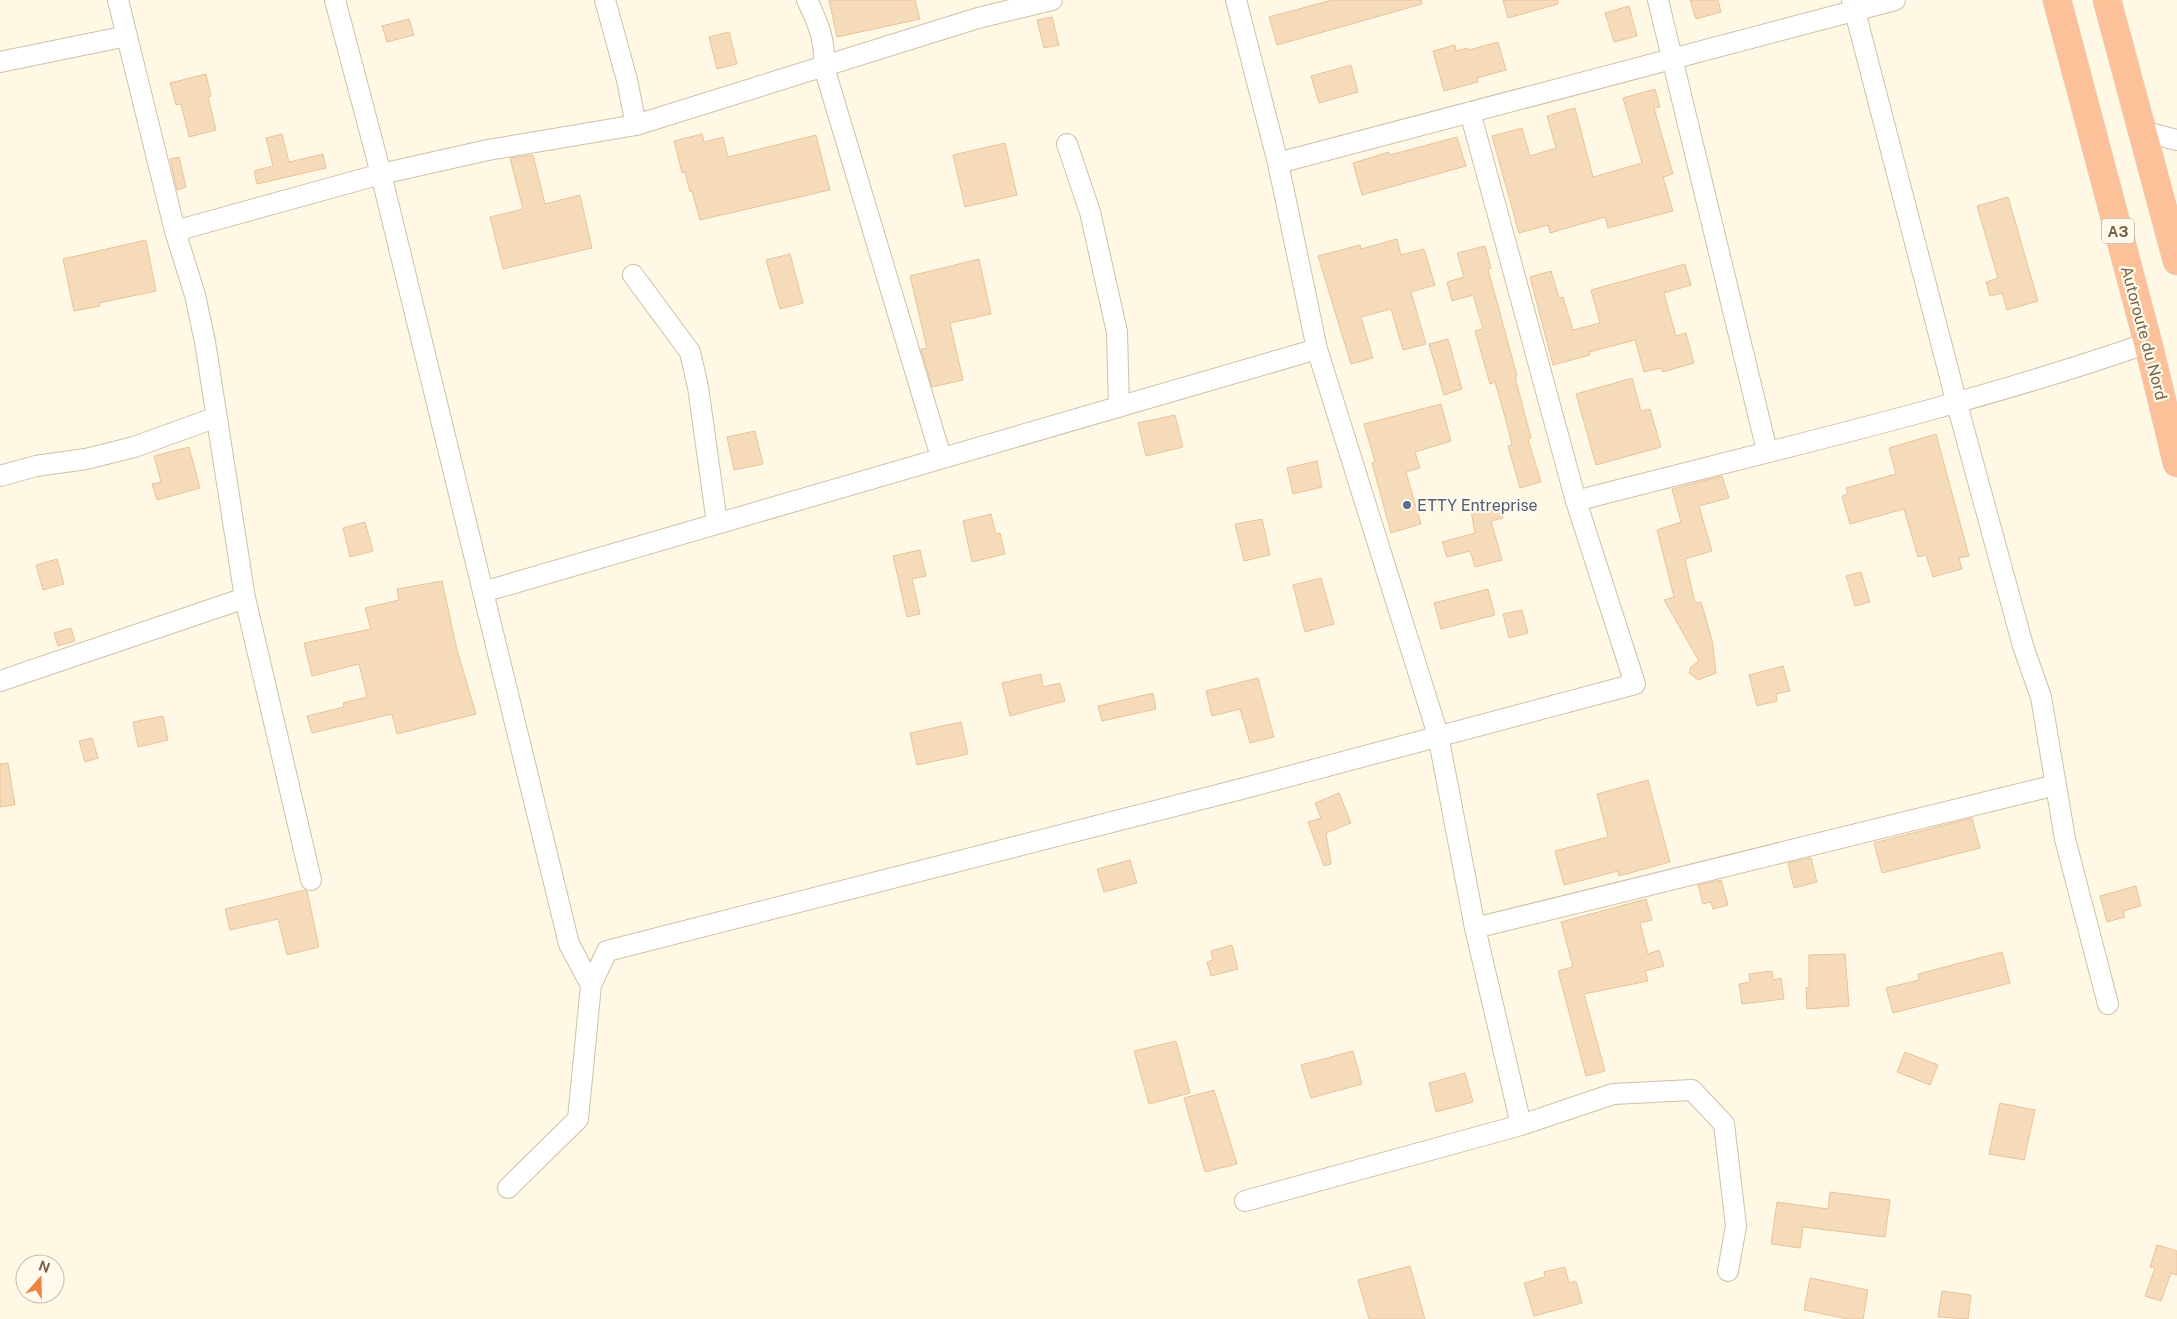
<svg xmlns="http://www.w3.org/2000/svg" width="2177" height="1319" font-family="'Public Sans',sans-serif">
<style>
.building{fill:#f5dbba;stroke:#e9c49a}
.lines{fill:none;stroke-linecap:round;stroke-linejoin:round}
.minor-casing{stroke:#d0c0aa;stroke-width:22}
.highway-casing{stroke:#dfd9d3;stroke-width:29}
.minor{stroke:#fff;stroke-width:20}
.highway{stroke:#fcc198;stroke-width:28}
.service-dot{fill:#5c6f8a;stroke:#fffaec;stroke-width:2}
.labels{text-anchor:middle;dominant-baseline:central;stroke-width:4.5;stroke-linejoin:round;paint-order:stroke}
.shield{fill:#fffaec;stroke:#a08f79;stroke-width:1}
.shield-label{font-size:15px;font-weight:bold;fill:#786148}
.street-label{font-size:16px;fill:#786148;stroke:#fffaec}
.service-label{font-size:16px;fill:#4e5e75;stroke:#fffaec;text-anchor:start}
</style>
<rect width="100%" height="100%" fill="#fef8e5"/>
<path class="building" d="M 829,0 L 915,0 L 920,19 L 837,37 Z
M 1332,0 L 1421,0 L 1422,4 L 1277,45 L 1269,17 Z
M 1503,0 L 1558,0 L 1558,4 L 1508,18 Z
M 1690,0 L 1718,0 L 1721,12 L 1696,19 Z
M 1629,6 L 1637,36 L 1614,42 L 1605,13 Z
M 1052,17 L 1059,45 L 1044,48 L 1037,20 Z
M 409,19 L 414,35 L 387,42 L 382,26 Z
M 729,32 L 737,64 L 717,69 L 709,37 Z
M 1498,42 L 1506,70 L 1477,78 L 1478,82 L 1444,91 L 1433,51 L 1455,45 L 1456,51 L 1468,48 L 1469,50 Z
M 1351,65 L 1358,92 L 1319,103 L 1311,76 Z
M 206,74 L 211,96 L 208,97 L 216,130 L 189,137 L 181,104 L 176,105 L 170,83 Z
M 1655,89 L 1660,107 L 1654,108 L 1673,174 L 1663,177 L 1673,211 L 1608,228 L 1605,217 L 1550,233 L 1548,225 L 1519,233 L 1492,136 L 1522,128 L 1530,156 L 1556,148 L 1547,116 L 1575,108 L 1593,177 L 1642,163 L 1623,98 Z
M 282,134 L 289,162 L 323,154 L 326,168 L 257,184 L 254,171 L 273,166 L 266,138 Z
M 702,134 L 704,142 L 723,137 L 728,157 L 816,135 L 830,190 L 700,220 L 692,191 L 690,192 L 685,172 L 682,173 L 674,141 Z
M 1457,137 L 1466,166 L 1362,195 L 1353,163 L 1389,152 L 1390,155 Z
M 1005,143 L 1017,195 L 965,207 L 953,155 Z
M 533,155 L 545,204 L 580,195 L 592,248 L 503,269 L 490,217 L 523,209 L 510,158 Z
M 179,157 L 186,187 L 177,190 L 170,159 Z
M 2008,197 L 2038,301 L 2007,310 L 2002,293 L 1990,296 L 1986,282 L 1998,278 L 1977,206 Z
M 1397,239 L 1401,255 L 1424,249 L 1435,285 L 1411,292 L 1426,344 L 1403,350 L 1391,309 L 1361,317 L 1373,358 L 1351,364 L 1318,256 L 1360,245 L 1361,249 Z
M 146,240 L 156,291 L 99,303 L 100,306 L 74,311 L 63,259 Z
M 1485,246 L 1491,268 L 1488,269 L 1517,376 L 1515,377 L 1531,438 L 1528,439 L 1541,482 L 1520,488 L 1508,446 L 1512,445 L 1505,417 L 1495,382 L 1490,384 L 1475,331 L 1483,329 L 1473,295 L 1452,301 L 1447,282 L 1464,277 L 1457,253 Z
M 790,254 L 803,303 L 780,309 L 766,260 Z
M 979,259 L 991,314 L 950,323 L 963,380 L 932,387 L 921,349 L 927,348 L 910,276 Z
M 1685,264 L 1691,285 L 1664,293 L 1676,336 L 1686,333 L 1694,363 L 1663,372 L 1661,368 L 1644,372 L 1635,340 L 1589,352 L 1590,355 L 1553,365 L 1530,277 L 1551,271 L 1559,298 L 1563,297 L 1573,330 L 1600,323 L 1591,290 Z
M 1448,339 L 1462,389 L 1444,395 L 1429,344 Z
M 1632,378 L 1641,411 L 1650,409 L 1661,447 L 1596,465 L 1576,394 Z
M 1441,404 L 1451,441 L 1415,452 L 1420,468 L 1406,472 L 1421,524 L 1391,533 L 1372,463 L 1375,462 L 1364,424 Z
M 1175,415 L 1183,447 L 1146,456 L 1138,423 Z
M 755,431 L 763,464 L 734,470 L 727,437 Z
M 1936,434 L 1969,556 L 1959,558 L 1962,569 L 1933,577 L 1926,555 L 1918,557 L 1904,509 L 1850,524 L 1842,496 L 1848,494 L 1846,488 L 1896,474 L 1889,448 Z
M 189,447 L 200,488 L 157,500 L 152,484 L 161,482 L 154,456 Z
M 1317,461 L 1322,487 L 1293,494 L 1287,468 Z
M 1722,476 L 1729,498 L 1699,506 L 1712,551 L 1685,559 L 1695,603 L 1701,602 L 1712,640 L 1716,673 L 1698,680 L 1689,673 L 1691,667 L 1699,661 L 1664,600 L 1674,597 L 1657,530 L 1681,522 L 1672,489 Z
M 1498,503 L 1503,518 L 1491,521 L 1502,560 L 1475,567 L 1470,551 L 1447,557 L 1442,542 L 1475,533 L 1471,510 Z
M 991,514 L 996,534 L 1000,533 L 1005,554 L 972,562 L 963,521 Z
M 1262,519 L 1270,555 L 1244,561 L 1235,524 Z
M 365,522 L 373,551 L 350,557 L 343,528 Z
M 920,550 L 926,576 L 912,579 L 920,614 L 907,617 L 893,556 Z
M 57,559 L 64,584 L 43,590 L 36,565 Z
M 1861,572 L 1870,602 L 1855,606 L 1846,576 Z
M 1321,578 L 1334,624 L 1305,632 L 1293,585 Z
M 442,581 L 457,650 L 476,714 L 397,734 L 392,714 L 312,733 L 307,716 L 344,707 L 343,703 L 367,697 L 359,664 L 312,676 L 304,643 L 371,629 L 365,608 L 399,600 L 397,589 Z
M 1488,589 L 1495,615 L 1441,629 L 1434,603 Z
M 1522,610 L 1528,633 L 1509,638 L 1503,614 Z
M 71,628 L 75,641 L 58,646 L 54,633 Z
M 1783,666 L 1790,691 L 1776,694 L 1777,701 L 1757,706 L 1749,675 Z
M 1041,674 L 1043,687 L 1060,683 L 1065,701 L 1010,716 L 1002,683 Z
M 1258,678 L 1274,737 L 1250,743 L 1240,709 L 1212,716 L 1206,691 Z
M 1153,693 L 1156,709 L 1102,721 L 1098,706 Z
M 163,716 L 168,740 L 138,747 L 133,722 Z
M 961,722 L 968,754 L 917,765 L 910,733 Z
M 92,738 L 98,758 L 85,762 L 79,741 Z
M 8,763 L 15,805 L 0,807 L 0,764 Z
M 1648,780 L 1670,862 L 1619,876 L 1618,871 L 1564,885 L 1555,851 L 1608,837 L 1597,794 Z
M 1339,793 L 1351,823 L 1326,833 L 1331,864 L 1324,866 L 1308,822 L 1321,818 L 1315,803 Z
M 1972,818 L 1980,848 L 1882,873 L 1874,843 Z
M 1811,858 L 1817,882 L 1794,888 L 1788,863 Z
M 1130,860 L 1137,883 L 1104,892 L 1097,869 Z
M 1721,880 L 1728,905 L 1713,909 L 1711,902 L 1703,904 L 1698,885 Z
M 2136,886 L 2141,906 L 2123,911 L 2125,917 L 2107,922 L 2100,896 Z
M 305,890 L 307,891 L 319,947 L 287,955 L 278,919 L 230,930 L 225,909 Z
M 1646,899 L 1652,920 L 1640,923 L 1648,954 L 1659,950 L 1664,966 L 1645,971 L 1648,981 L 1584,994 L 1605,1071 L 1586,1076 L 1558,971 L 1573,967 L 1561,922 Z
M 1232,945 L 1238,969 L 1211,976 L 1207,962 L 1213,960 L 1211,951 Z
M 2002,952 L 2010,983 L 1893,1013 L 1886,988 L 1919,980 L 1918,974 Z
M 1845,954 L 1849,1006 L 1807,1009 L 1806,988 L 1809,987 L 1809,955 Z
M 1772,971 L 1773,980 L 1781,978 L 1784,999 L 1742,1004 L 1739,984 L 1750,982 L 1749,974 Z
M 1176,1041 L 1190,1093 L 1149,1104 L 1134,1051 Z
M 1353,1051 L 1362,1084 L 1311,1098 L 1301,1065 Z
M 1905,1052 L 1938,1065 L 1930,1085 L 1897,1072 Z
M 1465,1073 L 1473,1102 L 1436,1112 L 1429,1083 Z
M 1214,1090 L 1237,1164 L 1205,1172 L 1184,1098 Z
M 2000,1103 L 2035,1110 L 2024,1160 L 1989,1154 Z
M 1830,1192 L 1890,1200 L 1885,1237 L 1803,1227 L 1800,1248 L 1771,1244 L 1777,1202 L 1828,1209 Z
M 2157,1245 L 2177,1251 L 2177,1275 L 2171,1273 L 2161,1301 L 2145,1296 L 2155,1268 L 2150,1267 Z
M 1410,1266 L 1425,1319 L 1369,1319 L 1358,1280 Z
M 1565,1267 L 1569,1283 L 1576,1281 L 1582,1303 L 1534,1316 L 1524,1283 L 1545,1277 L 1544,1272 Z
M 1810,1278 L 1868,1290 L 1863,1319 L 1848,1319 L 1804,1310 Z
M 1942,1291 L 1971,1295 L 1968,1319 L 1938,1317 Z"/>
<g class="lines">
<g class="minor-casing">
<path id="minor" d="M 118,0 L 175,231 L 195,295 L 205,342 L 245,598 L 311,880
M 335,0 L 381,174 L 569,944 L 591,985
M 807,0 C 819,25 825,39 824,67 L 941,457
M 1236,0 L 1278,163 L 1317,349 L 1438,735 L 1475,928 L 1521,1125
M 1658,0 L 1767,451
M 1852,0 L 1957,404 L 2023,646 L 2041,697 L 2065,839 L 2108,1004
M 0,62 L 127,36
M 636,125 L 978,18 L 1052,0
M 2142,131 L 2177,140
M 1067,144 L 1090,212 L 1117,332 L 1119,407
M 1278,163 L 1895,0
M 175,231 L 381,174 L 488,150 L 636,125 L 627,80 L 605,0
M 633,275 L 690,352 L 698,387 L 717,523
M 0,476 L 36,466 L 86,459 L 134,447 L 217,417
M 1576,501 C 1768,451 1961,408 2148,343
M 483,592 L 1317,349
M 0,681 L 245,598
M 1475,928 L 2056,785
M 508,1188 L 578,1119 L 591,985 L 607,951 L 1245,788 L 1635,684 L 1576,501 L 1470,112
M 1245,1201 L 1521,1125 L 1613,1094 L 1692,1090 L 1724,1124 L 1736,1226 L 1728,1271"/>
</g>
<g class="highway-casing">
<path id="highway" d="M 2057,0 L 2148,343 L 2177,463
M 2107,0 L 2177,261"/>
</g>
<use href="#minor" class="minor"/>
<use href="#highway" class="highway"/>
</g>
<circle class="service-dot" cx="1407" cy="505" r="5"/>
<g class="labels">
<rect class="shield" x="2102" y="218.5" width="32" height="25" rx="4"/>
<g class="shield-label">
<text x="2118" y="231">A3</text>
</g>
<g class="street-label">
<text transform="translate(2144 333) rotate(75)">Autoroute du Nord</text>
</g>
<g class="service-label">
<text x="1417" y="505">ETTY Entreprise</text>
</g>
</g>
<g transform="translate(40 1279) rotate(20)"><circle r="24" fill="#fffaec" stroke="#c9bdaa"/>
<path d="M0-4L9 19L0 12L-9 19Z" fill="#ef8342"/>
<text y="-8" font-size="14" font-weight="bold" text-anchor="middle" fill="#786148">N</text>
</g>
</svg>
